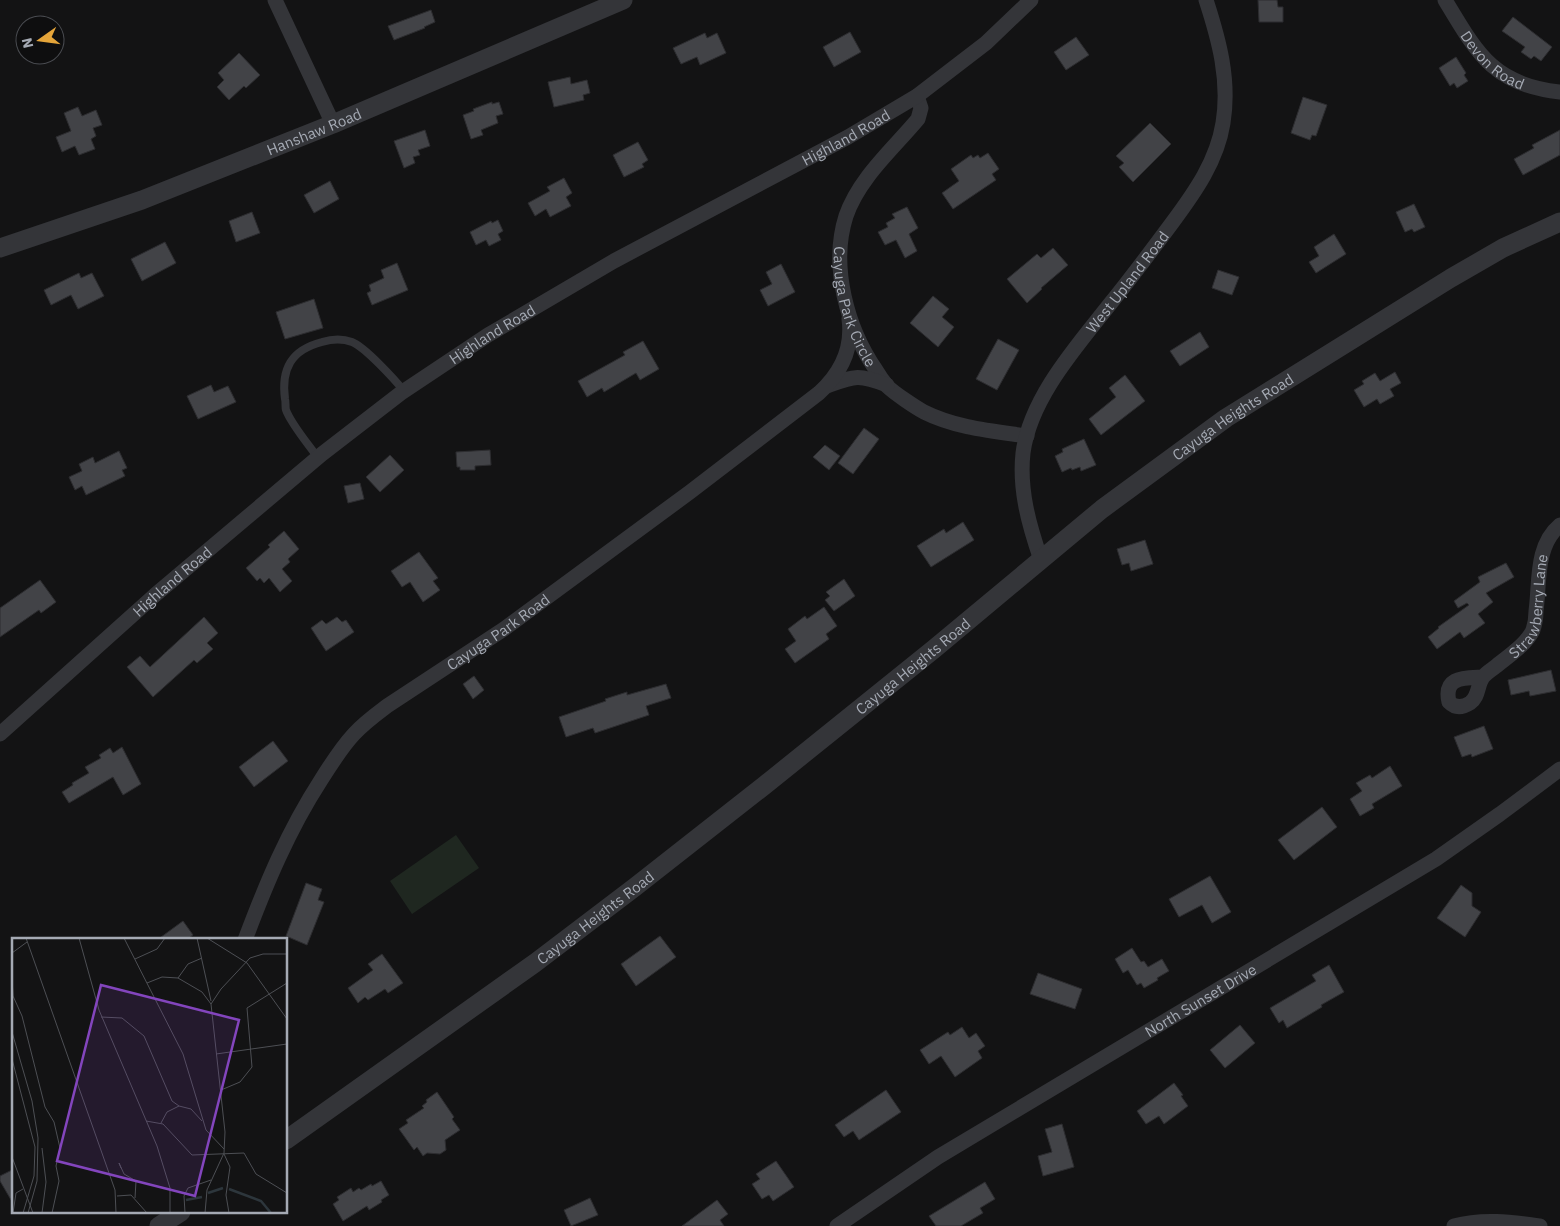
<svg xmlns="http://www.w3.org/2000/svg" width="1560" height="1226" font-family="'IBM Plex Sans',sans-serif">
<style>
.green{fill:#1f2720}
.building{fill:#424347;stroke:#2d2d30}
.lines{fill:none;stroke-linecap:round;stroke-linejoin:round}
.service{stroke:#343539;stroke-width:8}
.minor{stroke:#343539;stroke-width:15}
.tertiary{stroke:#343539;stroke-width:19}
.labels{text-anchor:middle;dominant-baseline:central;stroke-width:5;stroke-linejoin:round;paint-order:stroke}
.street-label{font-size:15px;fill:#a5aab4;stroke:#0e0e0f}
.inset-river{fill:none;stroke:#2d363c;stroke-width:2.5}
.inset-road{fill:none;stroke:#4d4f54;stroke-width:1}
.view{fill:#8345bd;fill-opacity:0.15;stroke:#8345bd;stroke-width:2.5}
.inset-edge{fill:none;stroke:#a5aab4;stroke-width:2.5}
</style>
<rect width="100%" height="100%" fill="#131314"/>
<path class="green" d="M 456,835 L 479,868 L 412,914 L 390,881 Z"/>
<path class="building" d="M 1258,0 L 1277,0 L 1278,7 L 1283,7 L 1283,22 L 1259,22 Z
M 431,10 L 435,22 L 424,27 L 425,28 L 394,40 L 388,26 Z
M 1513,17 L 1552,47 L 1541,61 L 1534,56 L 1531,59 L 1521,52 L 1525,47 L 1502,31 Z
M 850,32 L 861,52 L 834,67 L 823,47 Z
M 705,33 L 707,38 L 717,33 L 726,53 L 700,65 L 697,57 L 681,64 L 673,48 Z
M 1076,37 L 1089,55 L 1066,70 L 1054,52 Z
M 239,53 L 260,75 L 246,88 L 244,86 L 229,100 L 217,87 L 224,80 L 218,73 Z
M 1456,57 L 1466,73 L 1464,75 L 1468,81 L 1457,88 L 1454,83 L 1450,86 L 1439,68 Z
M 570,77 L 571,84 L 587,80 L 590,93 L 583,95 L 584,100 L 554,107 L 548,82 Z
M 1303,97 L 1327,105 L 1316,136 L 1312,135 L 1310,140 L 1291,133 Z
M 492,102 L 492,104 L 499,102 L 503,114 L 496,116 L 498,123 L 481,130 L 483,135 L 471,139 L 463,115 L 474,111 L 473,109 Z
M 78,107 L 82,116 L 96,110 L 102,125 L 93,128 L 96,136 L 91,139 L 95,149 L 79,155 L 75,146 L 62,152 L 56,137 L 71,131 L 64,113 Z
M 1150,123 L 1171,144 L 1133,182 L 1119,167 L 1124,163 L 1116,156 Z
M 425,130 L 430,146 L 418,150 L 420,155 L 413,157 L 415,163 L 404,168 L 394,141 Z
M 1560,130 L 1560,155 L 1523,175 L 1514,159 L 1534,148 L 1532,145 Z
M 638,142 L 648,160 L 642,164 L 644,167 L 624,177 L 613,155 Z
M 988,153 L 999,169 L 992,174 L 996,180 L 953,209 L 942,193 L 959,181 L 951,169 L 971,155 L 973,158 L 978,155 L 980,158 Z
M 564,178 L 572,193 L 566,197 L 571,206 L 550,217 L 546,209 L 535,216 L 528,203 L 550,191 L 547,187 Z
M 330,181 L 339,199 L 314,213 L 304,195 Z
M 1414,204 L 1425,227 L 1414,232 L 1412,229 L 1405,232 L 1396,212 Z
M 907,207 L 918,228 L 909,234 L 917,251 L 905,258 L 896,240 L 885,245 L 878,232 L 888,227 L 886,223 L 895,218 L 892,214 Z
M 252,212 L 260,233 L 236,242 L 229,221 Z
M 498,220 L 503,231 L 498,234 L 501,240 L 489,246 L 486,240 L 476,245 L 470,232 L 491,221 L 492,223 Z
M 1334,234 L 1346,254 L 1316,273 L 1309,262 L 1319,256 L 1314,247 Z
M 165,242 L 176,263 L 142,281 L 131,259 Z
M 1053,248 L 1068,265 L 1041,288 L 1042,289 L 1027,303 L 1007,279 L 1037,254 L 1041,258 Z
M 397,263 L 408,290 L 372,305 L 367,293 L 371,291 L 369,285 L 384,278 L 381,270 Z
M 781,264 L 795,292 L 768,306 L 760,290 L 772,284 L 766,272 Z
M 1218,270 L 1239,277 L 1232,295 L 1212,288 Z
M 79,273 L 81,278 L 92,273 L 104,296 L 78,309 L 71,295 L 51,305 L 44,290 Z
M 933,296 L 949,309 L 942,317 L 954,327 L 938,347 L 910,323 Z
M 314,299 L 323,328 L 285,339 L 276,312 Z
M 1200,332 L 1209,347 L 1180,366 L 1170,351 Z
M 998,339 L 1019,350 L 997,390 L 976,379 Z
M 643,341 L 659,369 L 640,380 L 636,373 L 604,392 L 602,388 L 587,397 L 578,381 L 625,355 L 623,352 Z
M 1395,372 L 1401,383 L 1390,389 L 1394,396 L 1380,404 L 1377,399 L 1364,407 L 1354,390 L 1364,384 L 1362,381 L 1375,373 L 1380,381 Z
M 1125,375 L 1145,401 L 1101,435 L 1089,419 L 1116,397 L 1109,388 Z
M 211,385 L 214,392 L 228,386 L 236,402 L 198,419 L 187,396 Z
M 864,428 L 879,439 L 853,474 L 838,463 Z
M 1084,439 L 1096,465 L 1081,471 L 1080,467 L 1072,470 L 1071,468 L 1062,472 L 1055,456 L 1063,452 L 1062,449 Z
M 825,445 L 840,456 L 829,470 L 813,457 Z
M 490,450 L 491,465 L 475,466 L 475,470 L 460,470 L 460,467 L 457,467 L 456,452 Z
M 119,451 L 127,468 L 122,470 L 125,476 L 86,495 L 82,486 L 75,490 L 69,477 L 82,471 L 79,464 L 93,457 L 95,463 Z
M 390,455 L 404,470 L 380,492 L 366,477 Z
M 360,483 L 364,499 L 348,503 L 344,486 Z
M 963,522 L 974,540 L 931,567 L 917,546 L 944,529 L 946,533 Z
M 284,531 L 299,549 L 288,559 L 290,562 L 282,569 L 292,581 L 280,592 L 269,578 L 264,583 L 260,578 L 257,581 L 246,568 L 270,547 L 268,545 Z
M 1145,540 L 1153,564 L 1131,571 L 1129,563 L 1122,565 L 1117,549 Z
M 419,552 L 438,578 L 433,581 L 440,590 L 423,602 L 410,582 L 402,587 L 391,571 Z
M 1506,563 L 1514,577 L 1486,593 L 1493,602 L 1478,614 L 1485,623 L 1464,638 L 1460,632 L 1437,649 L 1428,637 L 1439,628 L 1438,627 L 1469,605 L 1467,603 L 1458,608 L 1454,601 L 1480,582 L 1478,577 Z
M 844,579 L 855,596 L 834,611 L 825,600 L 830,596 L 826,592 Z
M 40,580 L 56,602 L 41,613 L 39,610 L 0,637 L 0,608 Z
M 824,607 L 837,626 L 826,634 L 829,639 L 795,663 L 785,649 L 796,641 L 788,629 L 805,616 L 807,619 Z
M 204,617 L 218,633 L 207,643 L 213,649 L 197,663 L 194,660 L 153,697 L 127,667 L 140,656 L 150,667 Z
M 337,617 L 342,622 L 346,620 L 354,632 L 326,651 L 311,628 L 322,620 L 326,624 Z
M 1551,670 L 1556,691 L 1530,696 L 1529,691 L 1511,695 L 1508,680 Z
M 474,676 L 484,690 L 473,699 L 463,684 Z
M 666,684 L 671,698 L 646,706 L 649,715 L 595,733 L 593,728 L 566,737 L 559,717 L 606,701 L 605,699 L 627,692 L 627,695 Z
M 1484,726 L 1493,749 L 1472,757 L 1471,754 L 1462,757 L 1454,737 Z
M 273,741 L 288,761 L 254,787 L 239,767 Z
M 122,747 L 141,784 L 123,795 L 113,777 L 69,803 L 62,792 L 73,785 L 72,783 L 89,773 L 85,767 L 101,758 L 99,755 L 110,748 L 113,753 Z
M 1390,766 L 1402,786 L 1372,804 L 1374,808 L 1360,816 L 1350,799 L 1362,791 L 1356,783 L 1370,775 L 1372,778 Z
M 1322,807 L 1337,827 L 1294,860 L 1278,840 Z
M 1210,876 L 1231,912 L 1212,923 L 1202,905 L 1179,917 L 1169,899 Z
M 306,883 L 322,889 L 318,900 L 324,902 L 307,945 L 286,936 Z
M 1461,885 L 1472,893 L 1472,906 L 1481,912 L 1465,937 L 1437,918 Z
M 183,921 L 193,935 L 186,940 L 157,940 Z
M 660,936 L 676,957 L 636,986 L 621,964 Z
M 1132,948 L 1141,962 L 1144,961 L 1148,967 L 1162,959 L 1169,971 L 1157,978 L 1158,980 L 1144,988 L 1141,983 L 1137,985 L 1128,970 L 1123,973 L 1115,959 Z
M 382,954 L 403,983 L 388,993 L 385,989 L 368,1000 L 365,997 L 358,1003 L 348,988 L 373,970 L 368,964 Z
M 1329,965 L 1344,992 L 1321,1005 L 1322,1007 L 1287,1028 L 1283,1020 L 1279,1023 L 1270,1008 L 1316,981 L 1312,975 Z
M 1038,973 L 1082,989 L 1075,1009 L 1030,994 Z
M 1240,1025 L 1255,1043 L 1225,1068 L 1210,1050 Z
M 962,1027 L 969,1038 L 976,1033 L 985,1046 L 978,1051 L 982,1058 L 955,1077 L 941,1056 L 929,1064 L 920,1050 L 948,1032 L 950,1035 Z
M 1174,1083 L 1183,1095 L 1181,1096 L 1188,1106 L 1164,1124 L 1159,1116 L 1146,1124 L 1137,1111 Z
M 886,1090 L 901,1112 L 859,1140 L 853,1131 L 844,1137 L 835,1125 Z
M 437,1092 L 454,1117 L 452,1119 L 460,1130 L 445,1140 L 446,1150 L 440,1154 L 427,1153 L 423,1156 L 417,1147 L 414,1150 L 399,1129 L 408,1123 L 406,1120 L 424,1108 L 422,1106 L 427,1102 L 426,1100 Z
M 1062,1124 L 1074,1167 L 1043,1176 L 1038,1156 L 1052,1152 L 1045,1129 Z
M 776,1161 L 794,1187 L 773,1201 L 769,1195 L 762,1199 L 752,1184 L 760,1179 L 756,1174 Z
M 14,1169 L 14,1205 L 0,1181 L 0,1176 Z
M 381,1181 L 389,1195 L 381,1200 L 382,1202 L 369,1210 L 367,1206 L 343,1221 L 333,1204 L 339,1200 L 337,1197 L 351,1188 L 353,1192 L 359,1188 L 361,1190 L 371,1184 L 372,1186 Z
M 985,1182 L 995,1199 L 980,1208 L 983,1213 L 961,1226 L 936,1226 L 929,1216 Z
M 590,1198 L 598,1215 L 571,1226 L 564,1210 Z
M 717,1200 L 728,1214 L 720,1220 L 724,1226 L 682,1226 Z"/>
<g class="lines">
<path class="service" d="M 318,458 C 309,445 291,424 286,410 C 285,407 286,402 285,399 C 281,369 291,350 322,342 C 332,339 341,338 352,342 C 365,347 395,380 404,391"/>
<g class="minor">
<path d="M 275,0 L 333,124"/>
<path id="s1" d="M 1445,0 C 1477,53 1493,85 1560,92"/>
<path id="s2" d="M 917,96 L 921,108 L 918,119 C 893,149 859,178 846,216 C 830,266 847,328 876,370 C 879,375 883,381 887,386 C 894,393 915,407 924,412 C 956,428 992,431 1027,436"/>
<path d="M 827,386 C 855,376 858,374 887,385"/>
<path id="s3" d="M 1041,560 C 1029,525 1019,490 1023,453 C 1030,398 1077,346 1110,304 C 1131,278 1152,250 1172,223 C 1195,192 1217,161 1223,123 C 1230,80 1219,40 1206,0"/>
<path id="s4" d="M 1483,677 C 1465,678 1443,676 1449,702 C 1455,708 1462,708 1470,703 C 1479,697 1477,685 1483,677 C 1486,673 1491,670 1495,667 C 1507,657 1527,644 1533,630 C 1535,624 1536,617 1536,611 C 1540,582 1535,546 1560,525"/>
<path id="s5" d="M 0,734 L 155,595 L 322,454 L 401,393 L 488,335 L 614,261 L 848,137 L 917,96 L 986,43 L 1031,0"/>
<path id="s6" d="M 245,940 C 266,884 288,831 321,780 C 331,764 341,748 354,734 C 364,723 375,715 387,706 L 504,629 L 690,492 L 819,393 C 841,373 853,349 849,319"/>
<path id="s7" d="M 837,1226 L 938,1157 L 1436,859 L 1500,814 L 1560,769"/>
<path d="M 1454,1226 C 1483,1218 1511,1222 1540,1226"/>
</g>
<g class="tertiary">
<path id="s8" d="M 0,248 L 142,200 L 333,124 L 623,0"/>
<path id="s9" d="M 286,1140 L 535,963 L 635,887 L 765,785 L 934,649 L 1102,509 L 1226,418 L 1451,278 L 1503,248 L 1560,222"/>
<path d="M 159,1226 L 181,1212"/>
</g>
</g>
<g class="labels">
<g class="street-label">
<text stroke="none"><textPath href="#s1" startOffset="78">Devon Road</textPath></text>
<text stroke="none"><textPath href="#s8" startOffset="335">Hanshaw Road</textPath></text>
<text stroke="none"><textPath href="#s5" startOffset="1040">Highland Road</textPath></text>
<text stroke="none"><textPath href="#s3" startOffset="312">West Upland Road</textPath></text>
<text stroke="none"><textPath href="#s2" startOffset="239">Cayuga Park Circle</textPath></text>
<text stroke="none"><textPath href="#s5" startOffset="635">Highland Road</textPath></text>
<text stroke="none"><textPath href="#s9" startOffset="1192">Cayuga Heights Road</textPath></text>
<text stroke="none"><textPath href="#s5" startOffset="230">Highland Road</textPath></text>
<text stroke="none"><textPath href="#s4" startOffset="195">Strawberry Lane</textPath></text>
<text stroke="none"><textPath href="#s6" startOffset="411">Cayuga Park Road</textPath></text>
<text stroke="none"><textPath href="#s9" startOffset="786">Cayuga Heights Road</textPath></text>
<text stroke="none"><textPath href="#s9" startOffset="381">Cayuga Heights Road</textPath></text>
<text stroke="none"><textPath href="#s7" startOffset="428">North Sunset Drive</textPath></text>
</g>
</g>
<g transform="translate(12 938)">
<rect width="275" height="275" fill="#131314"/>
<path class="inset-river" d="M 217,251 L 249,263 L 259,275M 196,255 L 211,250M 174,262 L 190,259"/>
<path class="inset-road" d="M 14,0 L 103,252 L 104,275M 67,0 L 87,72 L 145,208 L 158,250 L 158,275M 112,0 L 171,116 L 194,192 L 212,211M 185,0 L 199,63M 195,0 L 235,25 L 275,81M 0,15 L 15,4M 123,21 L 145,11 L 153,0M 0,39 L 1,58 L 10,78 L 33,169 L 42,184 L 48,210 L 44,228 L 47,243 L 40,275M 166,40 L 176,26 L 190,20M 135,45 L 150,39 L 166,40 L 190,54 L 199,66M 89,79 L 110,80 L 132,98 L 160,163 L 167,168M 0,94 L 20,163 L 26,200 L 25,243 L 16,275M 204,116 L 275,106M 0,121 L 23,209 L 22,238 L 11,275M 209,152 L 228,144 L 240,129 L 235,70 L 275,45M 134,183 L 151,186 L 180,217 L 232,215 L 244,236 L 275,255M 149,185 L 155,174 L 167,168 L 179,171 L 190,183M 30,210 L 34,244 L 30,275M 212,216 L 218,229 L 214,257 L 217,275M 0,219 L 21,275M 109,230 L 107,225 L 112,236 L 124,243 L 123,260M 105,258 L 119,257 L 135,275M 1,275 L 4,255 L 11,251M 173,275 L 172,258 L 176,250 L 199,242M 193,275 L 195,252 L 212,215 L 213,194 L 199,66 L 209,51 L 238,20 L 251,16 L 275,16"/>
<path class="view" d="M 89,47 L 227,82 L 183,258 L 45,223 Z"/>
<rect width="275" height="275" class="inset-edge"/>
</g>
<g transform="translate(40 40) rotate(256)"><circle r="24" fill="#0e0e0f" stroke="#4a4c51"/>
<path d="M0-4L9 19L0 12L-9 19Z" fill="#e5a53a"/>
<text y="-8" font-size="14" font-weight="bold" text-anchor="middle" fill="#a5aab4">N</text>
</g>
</svg>
